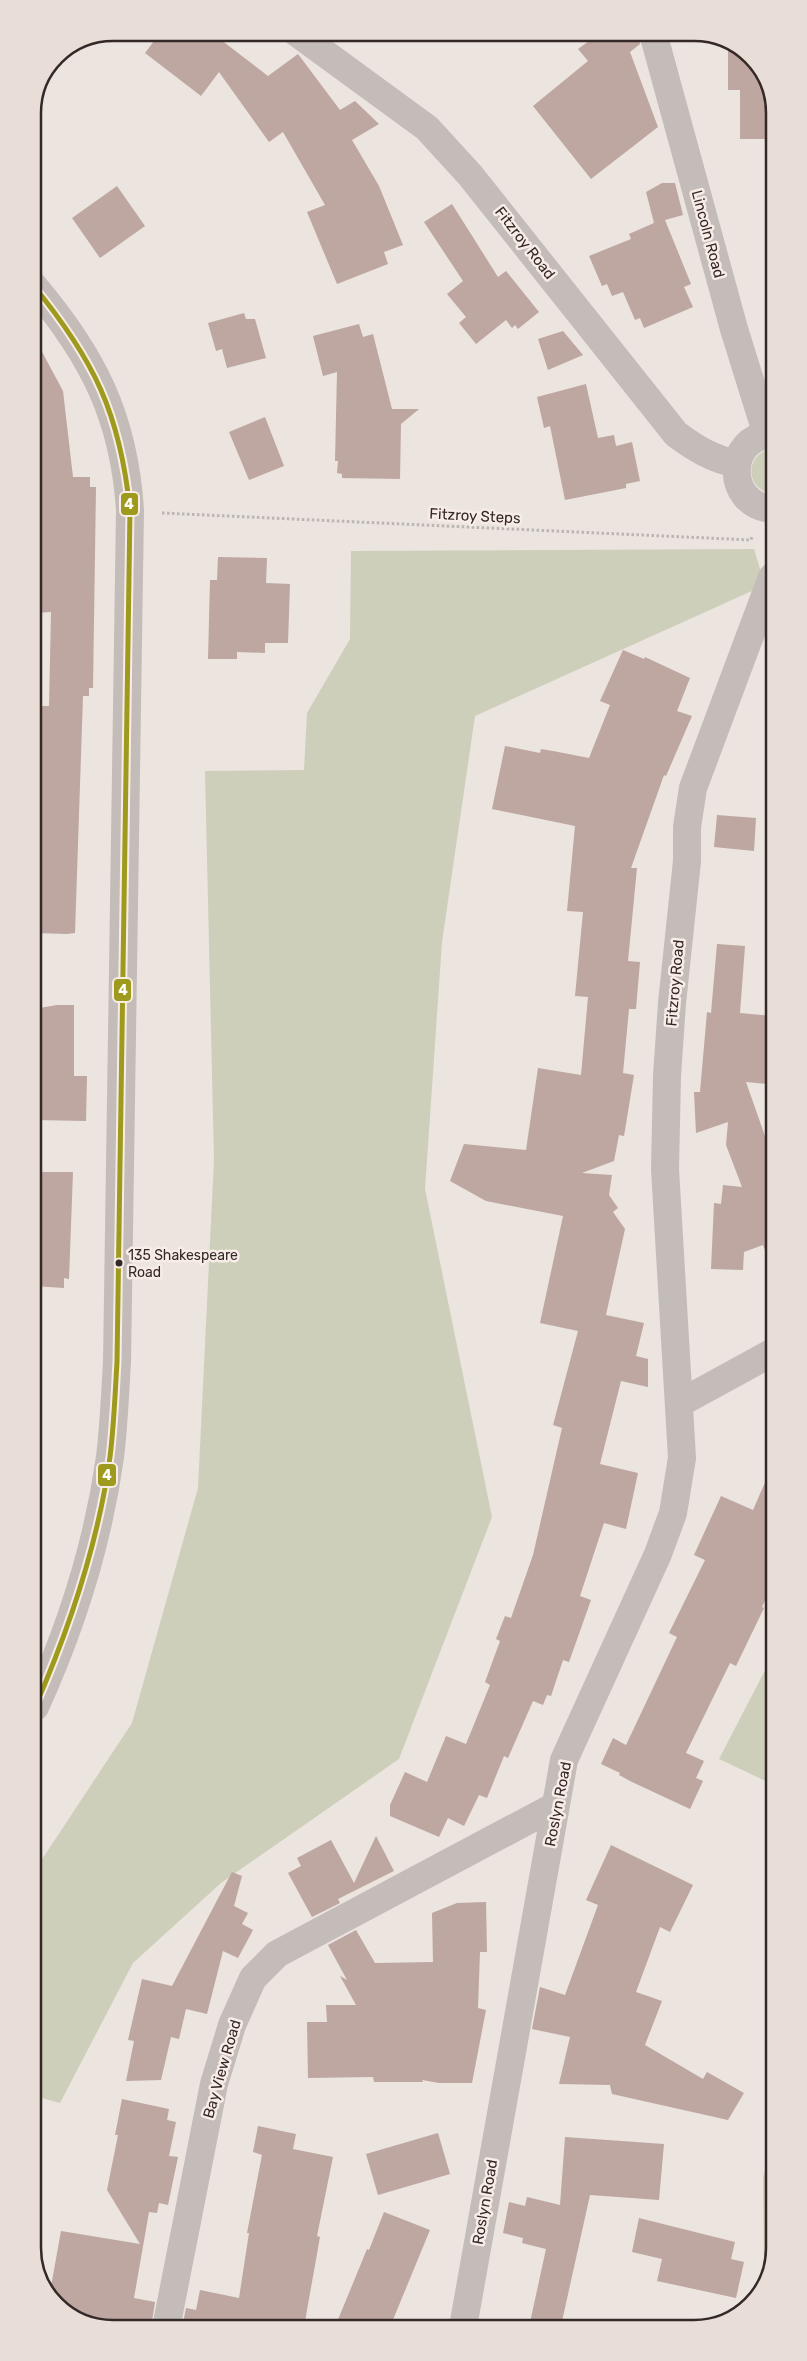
<svg xmlns="http://www.w3.org/2000/svg" width="807" height="2361" font-family="Rubik,sans-serif">
<style>
.green{fill:#cecfba}
.building{fill:#bea6a1}
.lines{fill:none;stroke-linecap:round;stroke-linejoin:round}
.path{stroke:#bcb5b1;stroke-width:3;stroke-dasharray:2.5 2.5;stroke-linecap:butt}
.minor{stroke:#c3bcb8;stroke-width:28}
.tertiary{stroke:#c3bcb8;stroke-width:28}
.bus-1-casing{stroke:#f8ede6;stroke-width:9}
.bus-1{stroke:#9d9a1e;stroke-width:5}
.bus-dot{fill:#342927;stroke:#f8ede6;stroke-width:2}
.labels{text-anchor:middle;dominant-baseline:central;stroke-width:5;stroke-linejoin:round;paint-order:stroke}
.bus-label{font-size:14px;fill:#342927;stroke:#f8ede6;text-anchor:start}
.street-label{font-size:15px;fill:#342927;stroke:#f8ede6}
.rim{fill:none;stroke:#342927;stroke-width:2.5}
.line-badge{stroke:#f8ede6;stroke-width:2}
.badge-label{font-size:14px;text-anchor:middle;font-weight:bold;fill:#fff}
</style>
<rect width="100%" height="100%" fill="#ebe4df"/>
<path class="green" d="M 772,449 L 772,493 C 744,490 745,452 772,449 Z
M 754,549 L 765,585 L 475,716 L 442,942 L 425,1189 L 492,1517 L 399,1759 L 221,1883 L 133,1963 L 60,2103 L 35,2096 L 35,1870 L 132,1723 L 198,1488 L 214,1160 L 205,771 L 304,770 L 307,713 L 350,639 L 351,551 Z
M 774,1653 L 774,1785 L 719,1759 Z
M 774,2138 L 774,2248 L 764,2278 L 763,2177 Z"/>
<path class="building" d="M 160,33 L 212,33 L 268,76 L 298,54 L 340,110 L 355,101 L 379,124 L 352,140 L 379,186 L 403,245 L 384,252 L 388,264 L 337,284 L 307,212 L 325,205 L 283,132 L 269,142 L 219,72 L 201,96 L 145,53 Z
M 600,33 L 638,33 L 640,44 L 630,52 L 658,127 L 591,179 L 533,106 L 588,61 L 578,49 Z
M 728,45 L 747,52 L 772,93 L 772,139 L 740,139 L 740,90 L 728,90 Z
M 662,183 L 675,183 L 683,215 L 665,220 L 691,284 L 684,287 L 693,307 L 644,328 L 640,318 L 635,320 L 623,292 L 612,296 L 607,284 L 602,286 L 589,256 L 631,239 L 629,234 L 654,223 L 646,192 Z
M 117,186 L 145,226 L 100,258 L 72,218 Z
M 452,204 L 498,277 L 506,271 L 539,312 L 518,329 L 515,325 L 512,328 L 506,320 L 476,344 L 459,323 L 466,317 L 447,294 L 463,281 L 424,222 Z
M 244,313 L 246,319 L 255,319 L 266,358 L 227,368 L 222,349 L 216,351 L 208,323 Z
M 359,324 L 363,337 L 373,334 L 392,409 L 419,409 L 401,424 L 400,479 L 342,478 L 342,474 L 337,473 L 338,461 L 335,461 L 337,372 L 323,376 L 313,336 Z
M 563,331 L 583,355 L 548,370 L 538,339 Z
M 33,335 L 63,391 L 73,477 L 90,477 L 90,487 L 96,487 L 93,688 L 89,688 L 89,696 L 83,696 L 75,933 L 67,934 L 34,933 L 33,706 L 49,706 L 51,612 L 33,613 Z
M 586,384 L 598,438 L 614,435 L 616,446 L 632,442 L 640,481 L 626,484 L 626,488 L 565,500 L 550,426 L 544,428 L 537,397 Z
M 265,417 L 284,466 L 249,480 L 229,432 Z
M 218,557 L 267,558 L 266,583 L 290,584 L 288,643 L 265,643 L 265,653 L 237,652 L 237,659 L 208,659 L 210,580 L 217,580 Z
M 623,650 L 644,659 L 645,657 L 690,678 L 677,711 L 692,716 L 666,776 L 664,775 L 631,868 L 637,868 L 628,961 L 640,962 L 636,1009 L 629,1009 L 623,1073 L 634,1075 L 624,1136 L 619,1135 L 614,1161 L 582,1173 L 612,1175 L 609,1195 L 618,1208 L 613,1212 L 625,1229 L 606,1315 L 644,1323 L 636,1356 L 648,1359 L 648,1387 L 621,1381 L 600,1464 L 638,1473 L 626,1529 L 604,1523 L 580,1596 L 591,1600 L 569,1662 L 563,1660 L 551,1696 L 547,1695 L 543,1705 L 533,1701 L 508,1758 L 504,1756 L 487,1798 L 479,1795 L 464,1826 L 448,1818 L 439,1837 L 390,1816 L 390,1805 L 405,1772 L 427,1782 L 446,1736 L 466,1744 L 490,1685 L 485,1682 L 500,1641 L 496,1639 L 505,1616 L 511,1618 L 533,1555 L 562,1428 L 553,1425 L 578,1331 L 540,1323 L 563,1216 L 486,1201 L 450,1181 L 464,1144 L 526,1150 L 538,1068 L 581,1075 L 588,997 L 575,996 L 583,912 L 567,911 L 575,826 L 492,809 L 505,746 L 540,753 L 541,749 L 553,751 L 589,758 L 610,705 L 600,701 Z
M 717,815 L 756,818 L 754,851 L 714,847 Z
M 717,944 L 745,946 L 740,1013 L 773,1016 L 773,1073 L 769,1073 L 768,1084 L 746,1082 L 773,1159 L 773,1264 L 770,1264 L 763,1245 L 744,1252 L 743,1270 L 711,1269 L 714,1203 L 721,1204 L 723,1185 L 742,1187 L 726,1145 L 728,1122 L 696,1133 L 694,1092 L 700,1092 L 707,1012 L 711,1013 Z
M 57,1005 L 74,1005 L 74,1076 L 87,1076 L 86,1121 L 34,1120 L 34,1009 Z
M 34,1172 L 73,1172 L 69,1279 L 64,1278 L 64,1288 L 34,1286 Z
M 774,1462 L 774,1582 L 762,1607 L 764,1608 L 736,1666 L 730,1663 L 686,1753 L 704,1761 L 696,1778 L 703,1781 L 690,1809 L 632,1782 L 619,1775 L 620,1773 L 601,1764 L 613,1738 L 626,1745 L 677,1637 L 669,1633 L 705,1560 L 694,1555 L 721,1496 L 753,1510 Z
M 376,1836 L 394,1871 L 338,1899 L 340,1903 L 312,1917 L 288,1873 L 301,1866 L 297,1858 L 331,1840 L 354,1883 Z
M 611,1845 L 693,1885 L 670,1932 L 660,1927 L 636,1992 L 662,2001 L 645,2045 L 703,2079 L 707,2072 L 744,2093 L 728,2120 L 612,2094 L 610,2085 L 559,2084 L 570,2037 L 532,2029 L 540,1987 L 565,1995 L 598,1905 L 586,1900 Z
M 232,1872 L 242,1876 L 234,1906 L 248,1913 L 242,1924 L 253,1930 L 238,1958 L 223,1951 L 207,2014 L 186,2009 L 179,2039 L 171,2037 L 161,2080 L 126,2081 L 134,2041 L 128,2040 L 142,1979 L 172,1986 Z
M 486,1902 L 487,1952 L 480,1952 L 478,2008 L 486,2010 L 472,2083 L 439,2083 L 422,2080 L 423,2082 L 374,2082 L 373,2077 L 308,2078 L 307,2022 L 327,2022 L 326,2005 L 356,2005 L 340,1976 L 347,1980 L 328,1945 L 356,1930 L 375,1963 L 433,1962 L 432,1913 L 457,1903 Z
M 122,2099 L 169,2109 L 167,2120 L 176,2122 L 169,2156 L 178,2157 L 168,2205 L 159,2203 L 157,2213 L 149,2212 L 134,2298 L 155,2302 L 151,2328 L 108,2328 L 60,2309 L 50,2292 L 61,2231 L 140,2244 L 107,2190 L 118,2135 L 115,2135 Z
M 258,2126 L 296,2134 L 293,2149 L 333,2157 L 317,2236 L 320,2237 L 304,2327 L 182,2328 L 186,2308 L 196,2310 L 200,2290 L 239,2298 L 249,2233 L 247,2233 L 262,2155 L 253,2152 Z
M 438,2133 L 450,2174 L 378,2195 L 366,2154 Z
M 565,2137 L 664,2144 L 659,2200 L 590,2195 L 561,2326 L 529,2327 L 546,2249 L 522,2243 L 523,2238 L 503,2233 L 509,2202 L 525,2206 L 527,2197 L 560,2205 Z
M 384,2212 L 430,2230 L 390,2327 L 335,2327 L 367,2249 L 369,2250 Z
M 639,2218 L 735,2242 L 731,2259 L 744,2262 L 736,2298 L 657,2281 L 662,2259 L 632,2252 Z"/>
<g class="lines">
<path class="path" d="M 162,513 L 751,540 L 752,536"/>
<path class="minor" d="M 297,33 L 427,128 L 470,175 L 676,434 C 696,449 713,459 737,464
M 653,33 L 734,329 L 767,435
M 772,435 C 726,435 724,505 772,509
M 680,1403 L 773,1352
M 463,2327 L 564,1760 L 658,1554 L 673,1513 L 682,1458 L 665,1169 L 667,1076 L 672,1003 L 687,861 L 687,827 L 693,788 L 772,577
M 166,2328 L 214,2084 L 232,2025 L 253,1978 L 277,1954 L 555,1806"/>
<path class="tertiary" d="M 33,285 C 93,356 124,417 130,510 L 117,1362 C 115,1393 114,1425 110,1457 C 98,1543 71,1628 35,1707"/>
<g class="bus-1-casing">
<path id="bus-1" d="M 33,285 C 94,360 120,413 130,510 L 117,1362 C 115,1394 114,1425 110,1457 C 98,1544 70,1627 35,1707"/>
</g>
<use href="#bus-1" class="bus-1"/>
</g>
<circle class="bus-dot" cx="119" cy="1263" r="4.5"/>
<g class="labels">
<g class="bus-label">
<text x="128" y="1255">135 Shakespeare<tspan x="128" dy="17">Road</tspan></text>
</g>
<g class="street-label">
<text transform="translate(708 234) rotate(75)">Lincoln Road</text>
<text transform="translate(525 243) rotate(52)">Fitzroy Road</text>
<text transform="translate(475 516) rotate(3)">Fitzroy Steps</text>
<text transform="translate(675 983) rotate(-85)">Fitzroy Road</text>
<text transform="translate(558 1804) rotate(-79)">Roslyn Road</text>
<text transform="translate(222 2069) rotate(-74)">Bay View Road</text>
<text transform="translate(485 2202) rotate(-80)">Roslyn Road</text>
</g>
</g>
<path d="M0 0H807V2361H0ZM113 41H694A72 72 0 0 1 766 113V2248A72 72 0 0 1 694 2320H113A72 72 0 0 1 41 2248V113A72 72 0 0 1 113 41Z" fill="#e8ddd7" fill-rule="evenodd"/>
<path class="rim" d="M113 41H694A72 72 0 0 1 766 113V2248A72 72 0 0 1 694 2320H113A72 72 0 0 1 41 2248V113A72 72 0 0 1 113 41Z"/>
<g class="line-badge">
<rect x="120" y="492" width="19" height="24" rx="5" fill="#9d9a1e"/>
<rect x="113" y="978" width="19" height="24" rx="5" fill="#9d9a1e"/>
<rect x="97" y="1463" width="20" height="24" rx="5" fill="#9d9a1e"/>
</g>
<g class="badge-label">
<text x="129" y="509">4</text>
<text x="123" y="995">4</text>
<text x="107" y="1480">4</text>
</g>
</svg>
